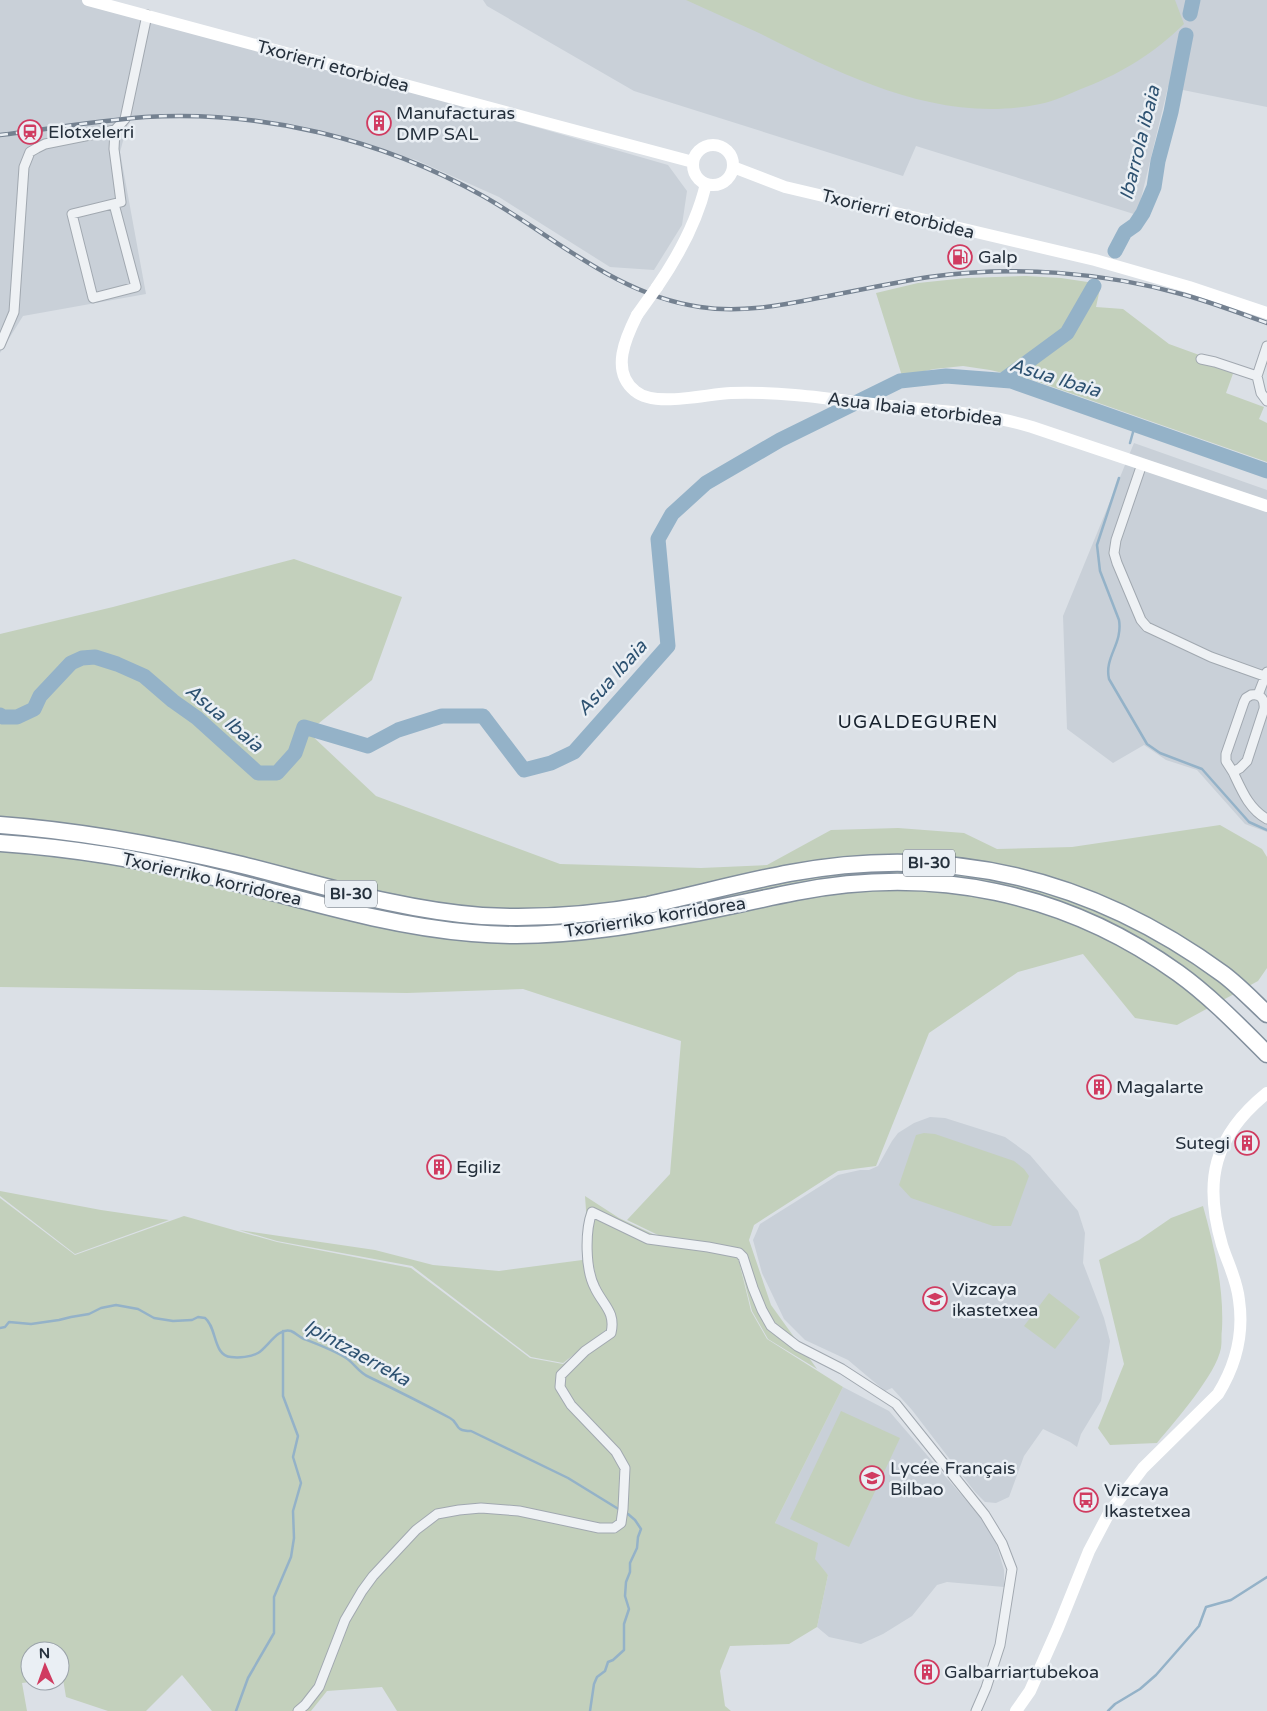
<svg xmlns="http://www.w3.org/2000/svg" width="1267" height="1711" font-family="'Varela Round',sans-serif">
<style>
.built{fill:#c9d0d8}
.green{fill:#c3d0bc}
.lines{fill:none;stroke-linecap:round;stroke-linejoin:round}
.stream{stroke:#94b2c8;stroke-width:2.5}
.river{stroke:#94b2c8;stroke-width:15}
.street-casing{stroke:#a1a8b0;stroke-width:11}
.highway-casing{stroke:#828f9d;stroke-width:19}
.street{stroke:#eef1f4;stroke-width:9}
.secondary{stroke:#fff;stroke-width:12}
.highway{stroke:#fff;stroke-width:16}
.rail-casing{stroke:#748190;stroke-width:4.5}
.rail{stroke:#eaeff4;stroke-width:2.5;stroke-dasharray:8;stroke-linecap:butt}
.secondary-bridge{stroke:#fff;stroke-width:12}
.labels{text-anchor:middle;dominant-baseline:central;stroke-width:5;stroke-linejoin:round;paint-order:stroke}
.shield{fill:#eaeff4;stroke:#606973;stroke-width:1}
.shield-label{font-size:16px;font-weight:bold;fill:#25303c}
.street-label{font-size:18px;fill:#25303c;stroke:#eaeff4}
.poi-label{font-size:18px;fill:#25303c;stroke:#eaeff4;text-anchor:start}
.water-label{font-size:19px;font-style:italic;fill:#2e5271;stroke:#eaeff4}
.neighbourhood-label{font-size:19px;letter-spacing:1px;fill:#17212d;stroke:#eaeff4}
</style>
<rect width="100%" height="100%" fill="#dbe0e6"/>
<path class="built" d="M 0,0 L 88,0 L 147,15 L 668,165 L 687,191 L 682,225 L 654,270 L 610,267 L 499,197 L 416,160 L 285,125 L 181,115 L 129,119 L 120,152 L 146,294 L 23,316 L 0,353 Z
M 483,0 L 1267,0 L 1267,107 L 1168,87 L 1137,215 L 916,146 L 903,176 L 634,91 L 487,6 Z
M 1134,443 L 1267,490 L 1267,832 L 1245,824 L 1197,770 L 1166,760 L 1144,745 L 1113,763 L 1067,729 L 1063,616 Z
M 930,1117 L 945,1118 L 1005,1137 L 1030,1155 L 1078,1211 L 1085,1233 L 1083,1263 L 1104,1318 L 1110,1341 L 1101,1401 L 1081,1434 L 1077,1447 L 1070,1442 L 1043,1429 L 1024,1456 L 1009,1497 L 996,1503 L 985,1502 L 975,1492 L 912,1410 L 892,1388 L 885,1391 L 848,1360 L 805,1340 L 784,1319 L 762,1273 L 753,1240 L 760,1224 L 838,1175 L 860,1170 L 869,1170 L 878,1166 L 892,1141 L 898,1133 L 914,1123 Z
M 843,1387 L 889,1411 L 983,1520 L 995,1539 L 1004,1570 L 1004,1587 L 947,1582 L 937,1585 L 912,1616 L 883,1634 L 861,1644 L 829,1637 L 817,1627 L 828,1575 L 775,1523 Z"/>
<path class="green" d="M 686,0 L 1175,0 L 1184,24 C 1154,53 1124,72 1086,87 C 1071,93 1055,101 1040,104 C 940,125 845,76 759,33 C 735,22 710,11 686,0 Z
M 1026,276 L 1061,278 L 1101,284 L 1096,307 L 1123,309 L 1169,344 L 1235,368 L 1226,393 L 1264,407 L 1259,419 L 1267,423 L 1267,462 L 1033,380 L 990,370 L 963,366 L 934,369 L 902,376 L 876,293 L 918,283 L 966,278 Z
M 294,559 L 402,597 L 372,680 L 308,732 L 376,796 L 560,864 L 701,868 L 767,865 L 831,830 L 898,828 L 964,833 L 997,849 L 1072,847 L 1220,825 L 1262,849 L 1267,857 L 1267,968 L 1258,981 L 1177,1025 L 1135,1018 L 1083,954 L 1018,972 L 929,1033 L 876,1166 L 838,1171 L 754,1225 L 749,1240 L 771,1305 L 817,1369 L 768,1339 L 752,1311 L 738,1256 L 658,1235 L 627,1220 L 670,1174 L 681,1041 L 523,989 L 407,993 L 0,987 L 0,634 L 113,607 Z
M 924,1133 L 935,1134 L 1014,1161 L 1024,1169 L 1029,1176 L 1011,1226 L 993,1226 L 911,1198 L 899,1185 L 916,1135 Z
M 0,1191 L 101,1210 L 169,1220 L 75,1254 L 0,1196 Z
M 585,1196 L 619,1218 L 657,1236 L 738,1257 L 751,1311 L 767,1339 L 843,1387 L 775,1523 L 818,1543 L 815,1559 L 828,1575 L 817,1627 L 789,1644 L 730,1646 L 720,1671 L 725,1706 L 731,1711 L 397,1711 L 382,1687 L 327,1691 L 311,1711 L 212,1711 L 182,1675 L 146,1711 L 108,1711 L 66,1697 L 63,1679 L 60,1679 L 60,1651 L 30,1651 L 30,1681 L 38,1681 L 22,1683 L 27,1711 L 0,1711 L 0,1198 L 75,1255 L 184,1216 L 277,1242 L 411,1268 L 530,1358 L 563,1364 L 613,1326 L 598,1287 L 588,1238 Z
M 1203,1206 C 1214,1246 1224,1287 1222,1329 C 1221,1335 1222,1342 1221,1348 C 1216,1375 1175,1421 1157,1443 L 1110,1445 L 1098,1428 L 1124,1364 L 1099,1260 L 1139,1240 L 1171,1218 Z
M 239,1230 L 375,1250 L 433,1265 L 499,1271 L 590,1259 L 597,1288 L 611,1326 L 563,1363 L 531,1357 L 412,1266 L 277,1241 Z
M 1049,1293 L 1080,1317 L 1055,1349 L 1024,1326 Z
M 841,1411 L 900,1438 L 849,1547 L 790,1519 Z"/>
<g class="lines">
<path class="stream" d="M 1130,443 L 1135,425
M 1119,478 L 1097,545 L 1100,571 L 1119,620 C 1123,644 1104,657 1109,679 L 1147,744 L 1160,753 L 1202,769 L 1249,822 L 1267,830
M 0,1328 L 5,1327 L 9,1322 L 31,1324 L 59,1320 L 71,1317 L 89,1314 L 101,1308 L 116,1305 L 138,1309 L 154,1318 L 173,1321 L 192,1320 L 198,1317 L 205,1318 C 217,1327 213,1356 231,1357 C 239,1358 251,1357 258,1353 C 268,1347 278,1327 291,1331 C 296,1333 299,1337 304,1339 C 317,1344 333,1350 346,1358 C 354,1363 359,1373 369,1377 C 396,1390 424,1404 450,1418 C 460,1423 453,1431 471,1431 L 568,1478 L 620,1510
M 236,1711 L 248,1678 L 274,1633 L 274,1597 L 291,1557 L 294,1538 L 293,1511 L 301,1483 L 293,1457 L 298,1436 L 283,1396 L 283,1331
M 590,1711 L 594,1684 L 597,1677 L 605,1671 L 608,1662 L 613,1660 L 624,1650 L 624,1624 L 629,1609 L 625,1596 L 626,1582 L 630,1572 L 630,1563 L 637,1548 L 638,1537 L 641,1529 L 635,1520 L 628,1514
M 1108,1711 L 1115,1704 L 1140,1689 L 1156,1675 L 1199,1626 L 1206,1607 L 1231,1600 L 1267,1577"/>
<path class="river" d="M 1190,14 L 1193,0
M 1115,251 L 1125,232 L 1135,225 L 1143,213 L 1154,187 L 1158,161 L 1171,112 L 1186,35
M 1003,380 L 1067,333 L 1094,286
M 0,715 L 3,717 L 17,717 L 34,709 L 40,696 L 71,663 L 82,658 L 95,657 L 117,664 L 144,676 L 173,701 L 197,718 L 258,773 L 277,773 L 295,753 L 304,727 L 368,746 L 398,730 L 442,716 L 483,716 L 524,770 L 551,763 L 574,752 L 668,646 L 658,539 L 672,514 L 706,483 L 780,440 L 900,381 L 946,376 L 1011,381 L 1267,471"/>
<g class="street-casing">
<path id="street" d="M 114,204 L 136,287 L 93,298 L 72,214 L 121,202 L 114,149 L 115,130
M 0,345 L 14,312 L 24,167 L 30,152 L 37,148 L 45,144 L 115,130 L 125,119 L 147,15
M 1201,359 L 1215,362 L 1257,376 L 1261,393 L 1267,401
M 1257,376 L 1267,346
M 1142,464 L 1116,540 L 1114,553 L 1117,563 L 1141,620 L 1147,627 L 1211,657 L 1267,677
M 1251,695 C 1261,693 1265,700 1264,709 L 1247,761 L 1240,768 L 1233,772 L 1226,761 L 1226,754 L 1244,702 L 1246,698 Z
M 1258,695 L 1267,672
M 1233,772 C 1242,791 1249,809 1267,819
M 298,1711 L 305,1705 L 319,1687 L 345,1620 L 362,1591 L 373,1576 L 416,1530 L 437,1514 L 459,1510 L 481,1508 L 519,1511 L 599,1528 L 614,1528 L 621,1523 L 623,1509 L 625,1468 L 616,1452 L 571,1405 L 560,1387 L 561,1375 L 585,1351 L 611,1333 C 616,1312 603,1305 595,1288 C 585,1269 585,1231 592,1212 L 648,1239 L 708,1247 L 739,1253 L 743,1257 L 753,1288 L 762,1310 L 771,1326 L 797,1346 L 842,1369 L 896,1404 L 985,1515 L 1002,1543 L 1012,1569 L 1000,1645 L 986,1688 L 976,1711"/>
</g>
<g class="highway-casing">
<path id="highway" d="M 0,825 C 82,831 162,846 242,865 C 322,885 400,910 482,916 C 538,919 593,915 648,905 C 695,895 742,882 790,873 C 949,843 1093,879 1223,974 C 1239,986 1253,1001 1267,1014
M 0,843 C 73,848 146,860 218,878 C 302,899 386,926 472,933 C 582,943 690,913 796,892 C 933,865 1065,892 1178,973 C 1210,996 1239,1026 1267,1054"/>
</g>
<use href="#street" class="street"/>
<path class="secondary" d="M 88,0 L 535,120 L 693,162
M693 165a20 20 0 1 1 40 0a20 20 0 1 1-40 0Z
M 733,167 L 785,187 L 1095,260 L 1189,287 L 1267,313
M 657,287 C 679,255 697,222 706,184
M 637,315 C 626,337 610,371 635,391 C 655,408 706,394 731,393 C 784,391 838,400 890,406 C 937,411 986,413 1032,427 L 1267,506
M 1016,1711 L 1030,1691 L 1058,1628 L 1089,1551 L 1109,1513 L 1143,1468 L 1218,1394 C 1236,1365 1244,1334 1239,1300 C 1237,1280 1228,1264 1222,1245 C 1203,1180 1214,1136 1267,1093"/>
<use href="#highway" class="highway"/>
<g class="rail-casing">
<path id="rail" d="M 0,135 C 48,129 96,121 145,117 C 262,110 381,139 483,196 C 554,236 616,295 700,307 C 739,313 779,306 818,298 C 855,291 892,283 929,277 C 1014,265 1103,272 1185,295 C 1213,303 1240,313 1267,323"/>
</g>
<use href="#rail" class="rail"/>
<path class="secondary-bridge" d="M 637,315 L 657,287"/>
</g>
<defs>
<g id="building-ring" transform="scale(1.25)"><circle r="9.5" fill="#eaeff4" stroke="#d03b60" stroke-width="1.5"/><path d="M-4-6H4V6H1V3H-1V6H-4ZM-2.5-4.3h1.7v1.8h-1.7ZM.8-4.3h1.7v1.8H.8ZM-2.5-1h1.7V.8h-1.7ZM.8-1h1.7V.8H.8Z" fill="#d03b60"/></g>
<g id="station-ring" transform="scale(1.25)"><circle r="9.5" fill="#eaeff4" stroke="#d03b60" stroke-width="1.5"/><path d="M-3-6H3Q5-6 5-4V2Q5 4 3 4L4.5 6H3L1.5 4h-3L-3 6H-4.5L-3 4Q-5 4-5 2V-4Q-5-6-3-6ZM-3.5-4v3h7v-3ZM-3.5 1v1.5H-2V1ZM2 1v1.5H3.5V1Z" fill="#d03b60"/></g>
<g id="fuel-ring" transform="scale(1.25)"><circle r="9.5" fill="#eaeff4" stroke="#d03b60" stroke-width="1.5"/><path d="M-5.5-6h7V0h2V4h1.3V-2.5L3-4.5l.8-.8L6-3V5H2.5V1h-1V6h-7ZM-4.2-4.7v3.2H.2V-4.7Z" fill="#d03b60"/></g>
<g id="school-ring" transform="scale(1.25)"><circle r="9.5" fill="#eaeff4" stroke="#d03b60" stroke-width="1.5"/><path d="M0-5L7-2L0 1L-7-2ZM-4 1L0 2.5L4 1V4Q0 6-4 4Z" fill="#d03b60"/></g>
<g id="bus-ring" transform="scale(1.25)"><circle r="9.5" fill="#eaeff4" stroke="#d03b60" stroke-width="1.5"/><path d="M-5-6H5V4H4V6H2V4H-2V6H-4V4H-5ZM-3.5-4V0h7V-4ZM-3.5 1.2v1.5H-2V1.2ZM2 1.2v1.5H3.5V1.2Z" fill="#d03b60"/></g>
</defs>
<g fill-rule="evenodd">
<use href="#building-ring" x="379" y="123"/>
<use href="#station-ring" x="30" y="132"/>
<use href="#fuel-ring" x="960" y="257"/>
<use href="#building-ring" x="1099" y="1087"/>
<use href="#building-ring" x="1247" y="1143"/>
<use href="#building-ring" x="439" y="1167"/>
<use href="#school-ring" x="935" y="1299"/>
<use href="#school-ring" x="872" y="1478"/>
<use href="#bus-ring" x="1086" y="1500"/>
<use href="#building-ring" x="927" y="1672"/>
</g>
<g class="labels">
<g class="shield">
<rect x="903" y="849.5" width="52" height="27" rx="4"/>
<rect x="325" y="880.5" width="52" height="27" rx="4"/>
</g>
<g class="shield-label">
<text x="929" y="863">BI-30</text>
<text x="351" y="894">BI-30</text>
</g>
<g class="street-label">
<text transform="translate(333 66) rotate(15)">Txorierri etorbidea</text>
<text transform="translate(898 214) rotate(14)">Txorierri etorbidea</text>
<text transform="translate(915 409) rotate(7)">Asua Ibaia etorbidea</text>
<text transform="translate(212 879) rotate(13)">Txorierriko korridorea</text>
<text transform="translate(655 917) rotate(-9)">Txorierriko korridorea</text>
</g>
<g class="poi-label">
<text x="396" y="113">Manufacturas<tspan x="396" dy="21">DMP SAL</tspan></text>
<text x="48" y="132">Elotxelerri</text>
<text x="978" y="257">Galp</text>
<text x="1116" y="1087">Magalarte</text>
<text x="1230" y="1143" text-anchor="end">Sutegi</text>
<text x="456" y="1167">Egiliz</text>
<text x="952" y="1289">Vizcaya<tspan x="952" dy="21">ikastetxea</tspan></text>
<text x="890" y="1468">Lycée Français<tspan x="890" dy="21">Bilbao</tspan></text>
<text x="1104" y="1490">Vizcaya<tspan x="1104" dy="21">Ikastetxea</tspan></text>
<text x="944" y="1672">Galbarriartubekoa</text>
</g>
<g class="water-label">
<text transform="translate(1140 143) rotate(-76)">Ibarrola ibaia</text>
<text transform="translate(1055 378) rotate(17)">Asua Ibaia</text>
<text transform="translate(612 678) rotate(-48)">Asua Ibaia</text>
<text transform="translate(224 718) rotate(40)">Asua Ibaia</text>
<text transform="translate(357 1353) rotate(29)">Ipintzaerreka</text>
</g>
<g class="neighbourhood-label">
<text x="918" y="722">UGALDEGUREN</text>
</g>
</g>
<g transform="translate(45 1666) rotate(358)"><circle r="24" fill="#eaeff4" stroke="#9ba3aa"/>
<path d="M0-4L9 19L0 12L-9 19Z" fill="#d03b60"/>
<text y="-8" font-size="14" font-weight="bold" text-anchor="middle" fill="#25303c">N</text>
</g>
</svg>
